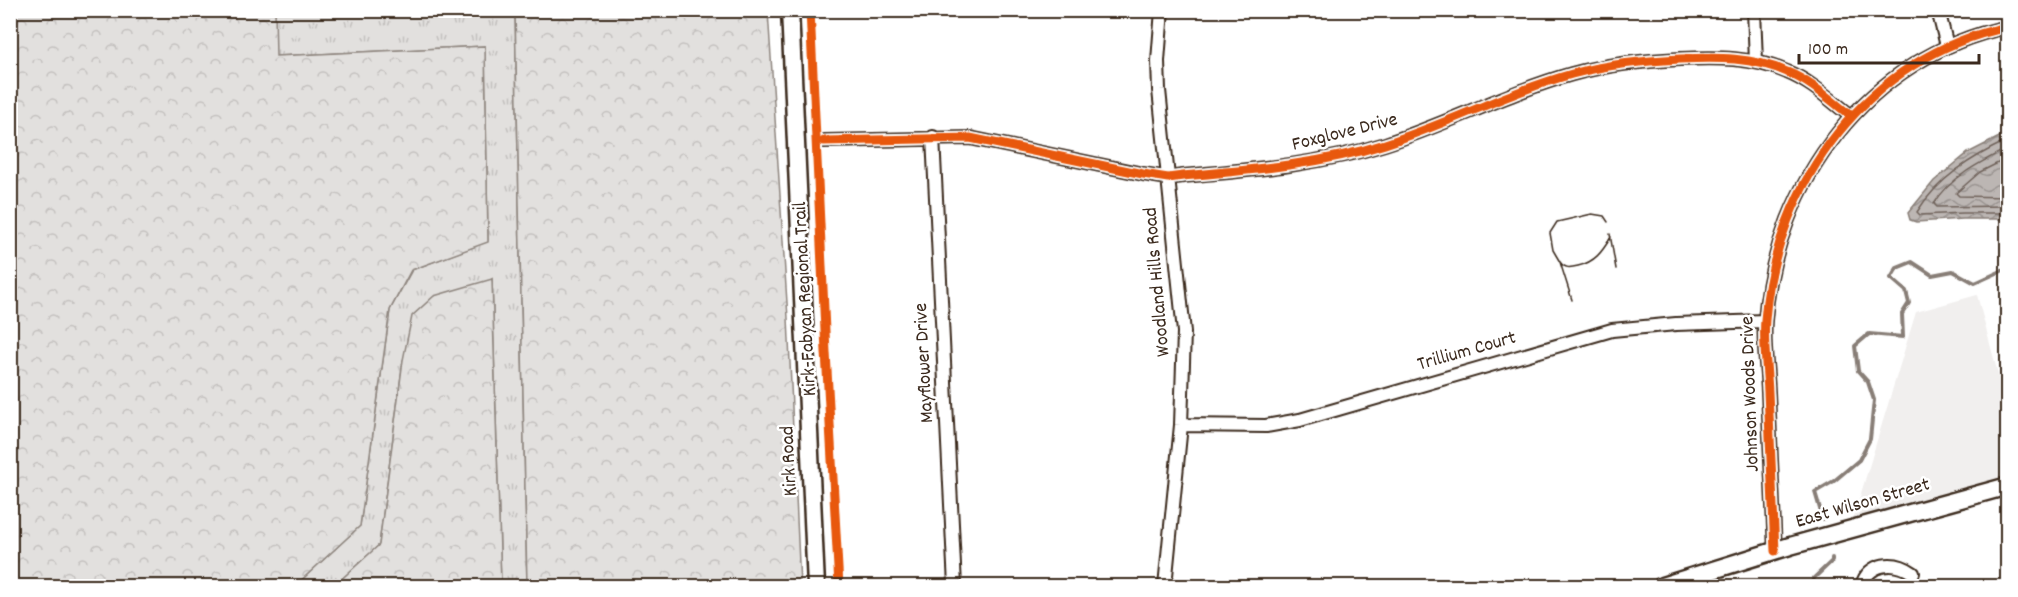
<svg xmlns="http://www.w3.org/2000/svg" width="2018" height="597" font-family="Dekko,sans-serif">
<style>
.built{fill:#f1efee}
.grass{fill:url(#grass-tufts);stroke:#8e857e;stroke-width:1.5}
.forest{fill:url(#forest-crowns);stroke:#8e857e;stroke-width:1.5}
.water{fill:url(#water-waves);stroke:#887e77;stroke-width:1.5}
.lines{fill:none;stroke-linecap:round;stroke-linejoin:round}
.shore{stroke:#6f625a;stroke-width:1.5}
.stream{stroke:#887e77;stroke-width:4}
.street-casing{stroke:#3b2a1e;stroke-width:16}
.secondary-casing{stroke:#3b2a1e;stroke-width:21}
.street{stroke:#fff;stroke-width:12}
.secondary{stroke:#fff;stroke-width:16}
.tram{stroke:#3b2a1e;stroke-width:1.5}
.cycleway-casing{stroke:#fff;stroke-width:13}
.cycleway{stroke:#e8590c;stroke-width:9}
.labels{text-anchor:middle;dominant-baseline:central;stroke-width:5;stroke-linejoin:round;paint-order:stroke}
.street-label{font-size:20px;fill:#3b2a1e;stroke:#fff}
</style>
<defs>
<pattern id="grass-tufts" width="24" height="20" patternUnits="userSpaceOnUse" patternTransform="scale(1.5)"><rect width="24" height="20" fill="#e2e0de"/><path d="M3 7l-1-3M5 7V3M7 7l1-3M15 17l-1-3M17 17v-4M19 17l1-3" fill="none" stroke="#c3c0be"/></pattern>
<pattern id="forest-crowns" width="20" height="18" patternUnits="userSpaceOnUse" patternTransform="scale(1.5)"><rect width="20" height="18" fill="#e2e0de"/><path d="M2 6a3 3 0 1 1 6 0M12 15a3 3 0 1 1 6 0" fill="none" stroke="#c3c0be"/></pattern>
<pattern id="water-waves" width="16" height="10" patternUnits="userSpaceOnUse" patternTransform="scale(1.5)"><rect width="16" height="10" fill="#bcb6b3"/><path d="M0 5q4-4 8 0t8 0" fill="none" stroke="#9a9491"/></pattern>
</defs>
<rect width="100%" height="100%" fill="#fff"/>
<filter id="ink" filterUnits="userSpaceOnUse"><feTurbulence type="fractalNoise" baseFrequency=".0167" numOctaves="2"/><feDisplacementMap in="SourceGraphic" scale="12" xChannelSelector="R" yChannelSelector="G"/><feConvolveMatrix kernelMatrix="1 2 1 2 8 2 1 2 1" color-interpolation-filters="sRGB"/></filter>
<g filter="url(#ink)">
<path class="built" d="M 1977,295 L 2007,408 L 2007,482 L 1852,523 L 1916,312 Z"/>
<path class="grass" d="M 275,11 L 515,11 L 527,586 L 501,586 L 492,279 L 403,360 L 379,545 L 334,586 L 295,586 L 360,526 L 390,310 L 412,270 L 488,241 L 485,46 L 275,56 Z"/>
<path class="forest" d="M 10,11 L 275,11 L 276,56 L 485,46 L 488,242 L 411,270 L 390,310 L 360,526 L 295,586 L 11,586 Z
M 515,11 L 768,11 L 788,318 L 800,586 L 527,586 Z
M 492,279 L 501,586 L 334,586 L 379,545 L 403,360 L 412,316 L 434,296 Z"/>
<path class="water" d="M 2007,133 L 2007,219 L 1963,219 L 1916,222 L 1910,220 L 1908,213 L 1934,181 L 1968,153 Z"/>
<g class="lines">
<path class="shore" d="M 2008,140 C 1972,157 1938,178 1917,212 L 1920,215 L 1963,213 L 2008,213
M 2008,148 C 1981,162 1950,177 1934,204 L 1937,207 L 2008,206
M 2008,158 L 1980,172 L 1956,193 L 1959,196 L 2008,197"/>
<path class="stream" d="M 1823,519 L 1815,492 L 1834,481 L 1859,460 L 1870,439 L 1874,400 L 1868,382 L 1858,371 L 1855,346 L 1869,334 L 1903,337 L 1902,314 L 1909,303 L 1906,291 L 1891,278 L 1897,268 L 1912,262 L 1932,275 L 1953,271 L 1975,283 L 2008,268
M 1810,586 L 1814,578 L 1832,561 L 1832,558"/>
<g class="street-casing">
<path id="street" d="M 1162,10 L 1158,61 L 1159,90 L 1184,332 L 1181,425 L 1165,586
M 1754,10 L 1756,62
M 1938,10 L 1947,46
M 933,137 L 955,586
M 824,141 L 970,138 L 1143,174 L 1168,178 L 1183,176 C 1251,170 1319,165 1385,144 C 1448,124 1508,92 1572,74 C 1608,64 1644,61 1680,59 C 1717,57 1753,57 1787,72 C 1812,82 1830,100 1851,116
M 1181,425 L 1266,426 L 1300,420 L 1612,330 L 1676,324 L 1765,321
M 1775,551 C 1773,498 1770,445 1768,392 C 1767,368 1763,343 1765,320 C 1775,183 1869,55 2008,27
M 1862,586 C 1868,562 1895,560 1913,573"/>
</g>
<g class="secondary-casing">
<path id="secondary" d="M 790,10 L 816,586
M 1662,586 L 1790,546 L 2008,486"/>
</g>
<use href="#street" class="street"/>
<use href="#secondary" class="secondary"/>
<path class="tram" d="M 1610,234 L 1616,269
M 1560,262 C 1565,269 1570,268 1578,266 C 1595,262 1602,252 1611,237
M 1572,300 L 1560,262 L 1553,250 L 1550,233 L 1557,222 L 1592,214 L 1604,216 L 1608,222"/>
<g class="cycleway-casing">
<path id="cycleway" d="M 810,10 L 826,352 L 839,586
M 824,141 L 970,138 L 1143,174 L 1168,178 L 1183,176 C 1251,170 1319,165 1385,144 C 1448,124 1508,92 1572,74 C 1608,64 1644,61 1680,59 C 1717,57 1753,57 1787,72 C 1812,82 1830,100 1851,116
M 1775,551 C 1773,498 1770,445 1768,392 C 1767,368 1763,343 1765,320 C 1775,183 1869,55 2008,27"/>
</g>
<use href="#cycleway" class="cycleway"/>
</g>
</g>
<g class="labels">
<g class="street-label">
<text transform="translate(1345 133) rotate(-14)">Foxglove Drive</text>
<text transform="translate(1158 282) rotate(-95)">Woodland Hills Road</text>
<text transform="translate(806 299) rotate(-93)">Kirk-Fabyan Regional Trail</text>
<text transform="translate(1467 352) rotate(-16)">Trillium Court</text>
<text transform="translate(925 363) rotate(-93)">Mayflower Drive</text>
<text transform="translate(1751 394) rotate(-92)">Johnson Woods Drive</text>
<text transform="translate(790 461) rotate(-93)">Kirk Road</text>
<text transform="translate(1863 504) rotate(-16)">East Wilson Street</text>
</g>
</g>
<rect width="2018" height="597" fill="none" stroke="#fff" stroke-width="36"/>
<rect x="18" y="18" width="1982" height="561" fill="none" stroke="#3b2a1e" stroke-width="2" filter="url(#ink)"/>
<path d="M1799 54v9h180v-9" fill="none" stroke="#3b2a1e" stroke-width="3"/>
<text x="1808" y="54" font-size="18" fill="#3b2a1e" stroke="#ffffff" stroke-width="4.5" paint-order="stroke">100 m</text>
</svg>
